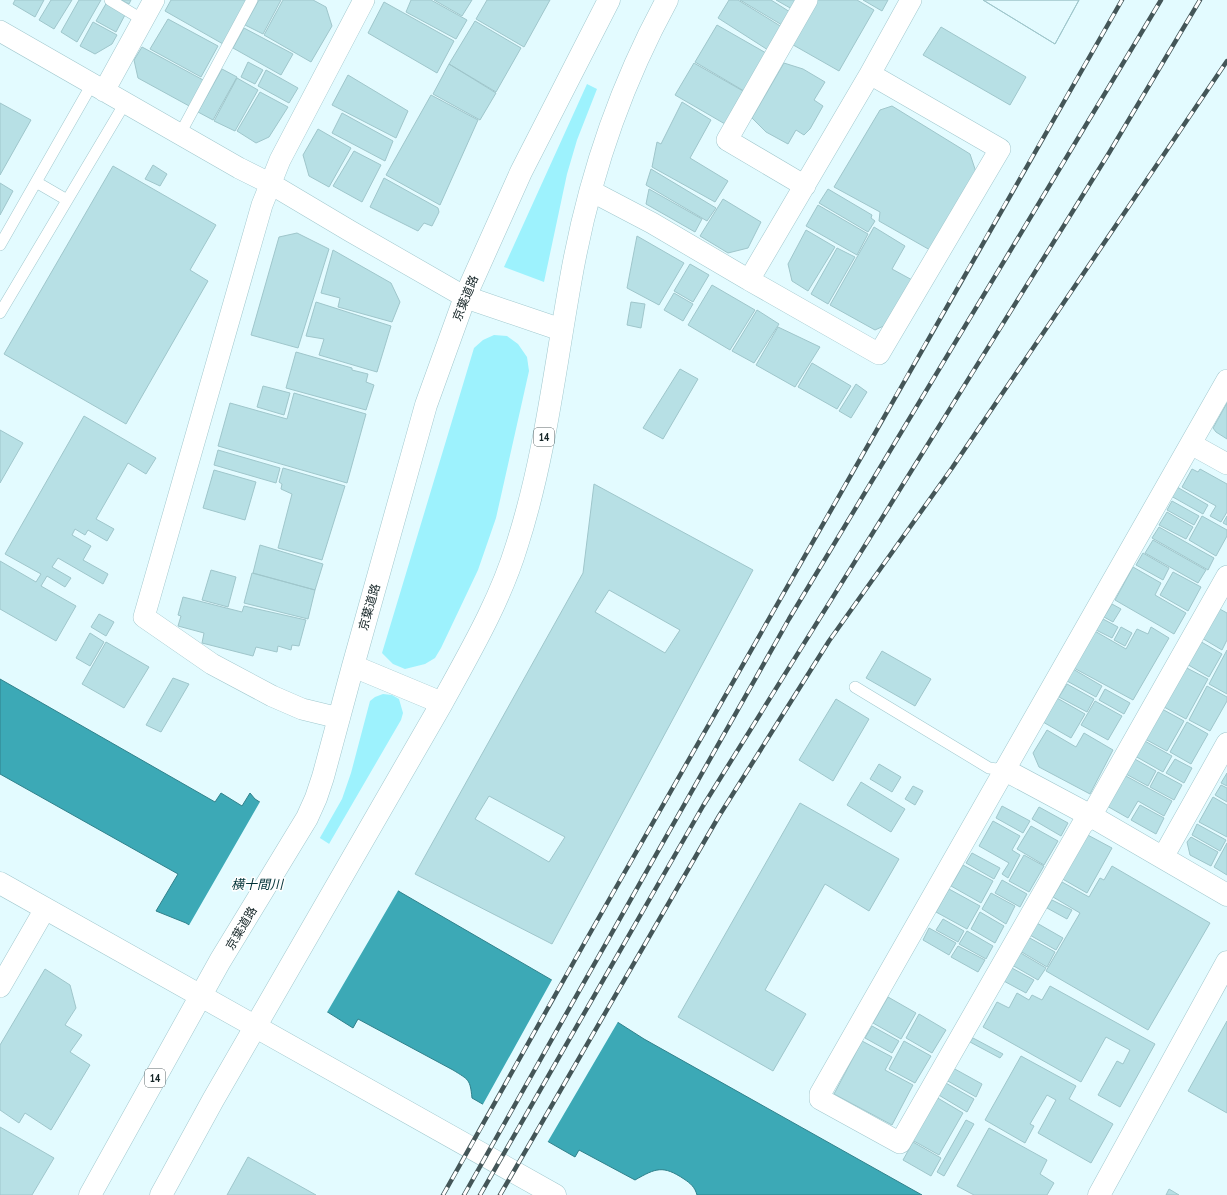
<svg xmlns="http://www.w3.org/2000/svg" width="1227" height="1195" font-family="'PT Sans Narrow','Noto Sans JP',sans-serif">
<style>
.green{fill:#9df2fd}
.water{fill:#3ca9b6;stroke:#30818b}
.pier{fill:#e3fbff}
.building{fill:#b7e0e5;stroke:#9fc6cb;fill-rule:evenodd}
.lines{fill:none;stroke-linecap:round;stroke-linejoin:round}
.service-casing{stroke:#a1c8ce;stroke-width:12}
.minor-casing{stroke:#a1c8ce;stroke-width:22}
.tertiary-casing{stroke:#a1c8ce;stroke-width:23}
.trunk-casing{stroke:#a1c8ce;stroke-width:23}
.service{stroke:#fff;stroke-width:11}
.minor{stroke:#fff;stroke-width:21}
.tertiary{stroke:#fff;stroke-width:22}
.trunk{stroke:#fff;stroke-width:22}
.rail-casing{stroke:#445658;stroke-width:4.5}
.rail{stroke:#fff;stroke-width:3;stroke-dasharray:9;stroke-linecap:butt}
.labels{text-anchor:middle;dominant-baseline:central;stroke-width:3;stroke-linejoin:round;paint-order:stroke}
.shield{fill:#fff;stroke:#5b6668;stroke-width:1}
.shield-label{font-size:11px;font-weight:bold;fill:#152527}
.street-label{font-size:12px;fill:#152527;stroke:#fff}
.water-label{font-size:13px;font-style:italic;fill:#003237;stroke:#fff}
</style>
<rect width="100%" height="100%" fill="#e3fbff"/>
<path class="green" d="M 587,84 L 597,89 L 577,140 L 567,174 L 544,282 L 504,267 Z
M 494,335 L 507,336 L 518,344 L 527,357 L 529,371 L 496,518 L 478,570 L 441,648 L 435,658 L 425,664 L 405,669 L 393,664 L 382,653 L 474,348 L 483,340 Z
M 383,694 L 392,695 L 399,699 L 403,713 L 401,720 L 264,956 L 255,952 L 342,799 L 351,773 L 370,701 L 375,697 Z"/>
<path class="water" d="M 0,679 L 215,802 L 221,793 L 242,806 L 250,793 L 255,799 L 400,892 L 550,979 L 644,1039 L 922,1195 L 697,1195 C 695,1187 690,1183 684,1179 C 663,1165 656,1168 635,1180 L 579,1150 L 575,1157 L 472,1098 C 470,1079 469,1080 453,1070 L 358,1019 L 353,1028 L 186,923 L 156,911 L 178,874 L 0,774 Z"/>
<path class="pier" d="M 261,800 L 399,889 L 326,1014 L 188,927 Z
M 553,978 L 619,1020 L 547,1143 L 482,1106 Z"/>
<path class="building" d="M 15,0 L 44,0 L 35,17 L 13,4 Z
M 51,0 L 72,0 L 54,29 L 39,20 Z
M 79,0 L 101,0 L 77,42 L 61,32 Z
M 121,0 L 131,0 L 129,4 Z
M 171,0 L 247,0 L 223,44 L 165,11 Z
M 259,0 L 281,0 L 263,34 L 245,25 Z
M 283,0 L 313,0 L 326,7 L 332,26 L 311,62 L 264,35 Z
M 411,0 L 431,0 L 467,20 L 456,39 L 406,12 Z
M 434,0 L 472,0 L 462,16 Z
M 487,0 L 550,0 L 524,47 L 476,19 Z
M 729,0 L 738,0 L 782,27 L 768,50 L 718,18 Z
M 740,0 L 771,0 L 790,12 L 782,25 Z
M 776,0 L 797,0 L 792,9 Z
M 812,0 L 857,0 L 874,10 L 839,71 L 788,42 Z
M 863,0 L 888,0 L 882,11 Z
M 983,0 L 1079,0 L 1055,44 Z
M 983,0 L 1079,0 L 1055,44 Z
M 107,2 L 126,13 L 116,32 L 96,21 Z
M 384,2 L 454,41 L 437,73 L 368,33 Z
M 168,19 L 218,46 L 201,77 L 150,49 Z
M 475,21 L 521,48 L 496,92 L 449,64 Z
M 93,22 L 117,35 L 112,44 L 95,54 L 80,46 Z
M 717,25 L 766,53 L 744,91 L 695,62 Z
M 941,27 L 1026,77 L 1010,105 L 923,55 Z
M 244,28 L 293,54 L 281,75 L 233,48 Z
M 142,47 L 205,81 L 191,107 L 138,78 L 134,60 Z
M 248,62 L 263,70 L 255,84 L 241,77 Z
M 694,63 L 743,91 L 725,124 L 675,95 Z
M 784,63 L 803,69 L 825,82 L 814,100 L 823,106 L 810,129 L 804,135 L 796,130 L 788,144 L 766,132 L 752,118 Z
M 449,64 L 496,93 L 480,120 L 433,94 Z
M 222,69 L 237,77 L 213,120 L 198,112 Z
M 266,70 L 298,88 L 289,103 L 258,86 Z
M 348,75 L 408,111 L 396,138 L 332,105 Z
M 237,78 L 258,90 L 235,131 L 214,121 Z
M 260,92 L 288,107 L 269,137 L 256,143 L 237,131 Z
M 431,95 L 478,120 L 440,205 L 386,175 Z
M 682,102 L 711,120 L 690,158 L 728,181 L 715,202 L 652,167 L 657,142 L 661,144 Z
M 0,103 L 31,120 L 0,175 Z
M 892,106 L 970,154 L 976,172 L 930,250 L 879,221 L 880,212 L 834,187 L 880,110 Z
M 342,113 L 393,141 L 385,161 L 332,133 Z
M 318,129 L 351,148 L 329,187 L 309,176 L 303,155 Z
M 354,151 L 381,165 L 362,202 L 333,186 Z
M 153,165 L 167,174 L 160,186 L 145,179 Z
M 113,166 L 216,225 L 190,270 L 208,281 L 126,424 L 4,354 Z
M 651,169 L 716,208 L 707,221 L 646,185 Z
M 384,178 L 438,208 L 439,212 L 432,226 L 424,223 L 418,231 L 370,207 Z
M 0,183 L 13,191 L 0,215 Z
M 649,189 L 702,219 L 695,232 L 646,204 Z
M 828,189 L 872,215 L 871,218 L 875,221 L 868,232 L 819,203 Z
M 723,199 L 761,222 L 748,248 L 728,253 L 700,236 Z
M 818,205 L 868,234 L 857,255 L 806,226 Z
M 874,227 L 905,246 L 892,269 L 914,281 L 888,324 L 875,330 L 830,305 Z
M 806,230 L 835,247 L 808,291 L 792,281 L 788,264 Z
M 297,233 L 329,249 L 298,348 L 251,335 L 279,237 Z
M 637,236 L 684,263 L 659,305 L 627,288 Z
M 837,248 L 855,257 L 828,304 L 811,294 Z
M 333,250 L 391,283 L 400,302 L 392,322 L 338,307 L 340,298 L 321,293 Z
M 690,264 L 709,275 L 693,302 L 674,291 Z
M 712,285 L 755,310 L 730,350 L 688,325 Z
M 674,293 L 693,304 L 683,321 L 664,310 Z
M 316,302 L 391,326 L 377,372 L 319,355 L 324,339 L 306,336 Z
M 631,302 L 645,304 L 641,328 L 627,325 Z
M 757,310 L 779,324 L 754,363 L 732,351 Z
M 778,327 L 820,347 L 795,387 L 756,365 Z
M 296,352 L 352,368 L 352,370 L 368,374 L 366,382 L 374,385 L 366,410 L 286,388 Z
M 812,363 L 851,386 L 837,409 L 798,387 Z
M 680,369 L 698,379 L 663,439 L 643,428 Z
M 856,384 L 867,392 L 851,418 L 839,411 Z
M 263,386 L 290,393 L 284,415 L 257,407 Z
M 294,393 L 366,414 L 347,483 L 218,446 L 230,403 L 287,419 Z
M 1227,403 L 1227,439 L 1216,432 L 1213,428 Z
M 84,416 L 156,458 L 146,474 L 128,463 L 96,519 L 114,529 L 107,541 L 88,530 L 85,535 L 75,529 L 72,535 L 91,546 L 83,560 L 108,574 L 103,584 L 58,558 L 52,567 L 71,578 L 65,587 L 47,576 L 41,586 L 76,606 L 56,641 L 0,609 L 0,561 L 36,582 L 41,574 L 5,554 Z
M 0,430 L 23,443 L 0,483 Z
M 218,450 L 280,468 L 276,483 L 214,465 Z
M 283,468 L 345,486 L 322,560 L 278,548 L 292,494 L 281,489 L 282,484 L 279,482 Z
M 1192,469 L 1198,472 L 1200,469 L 1227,484 L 1227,512 L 1221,522 L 1210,516 L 1216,506 L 1182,487 Z
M 214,470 L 256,482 L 245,520 L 203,508 Z
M 594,484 L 753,570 L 552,944 L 415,874 L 583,573 ZM 609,590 L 680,630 L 665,653 L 595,612 ZM 489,796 L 565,837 L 549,862 L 475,819 Z
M 1177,487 L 1208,505 L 1203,514 L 1171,496 Z
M 1172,501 L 1199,516 L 1194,525 L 1167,510 Z
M 1167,512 L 1193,527 L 1186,539 L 1159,525 Z
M 1202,516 L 1227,530 L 1227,536 L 1216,556 L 1189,540 Z
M 1227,516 L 1227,525 L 1223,523 Z
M 1159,527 L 1214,558 L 1208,570 L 1152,538 Z
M 1153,540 L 1206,570 L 1198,583 L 1145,553 Z
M 260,545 L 323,564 L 315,590 L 253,573 Z
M 1143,553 L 1169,568 L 1163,580 L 1136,565 Z
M 1133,567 L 1161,583 L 1155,595 L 1186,613 L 1174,634 L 1115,600 Z
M 211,570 L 236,577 L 228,607 L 202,600 Z
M 1173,572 L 1201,587 L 1188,611 L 1160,595 Z
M 252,573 L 315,590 L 308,619 L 244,603 Z
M 183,597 L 242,612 L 244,606 L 306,620 L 299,646 L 292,645 L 291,650 L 278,646 L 277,652 L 256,647 L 253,656 L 202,643 L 204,633 L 178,626 L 181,616 L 178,615 Z
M 1112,604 L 1121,609 L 1113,622 L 1104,617 Z
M 1216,607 L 1227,613 L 1227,640 L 1222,650 L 1200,637 Z
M 99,614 L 114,622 L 106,636 L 91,627 Z
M 1103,619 L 1118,627 L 1112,638 L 1096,630 Z
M 1121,627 L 1132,633 L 1125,646 L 1114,640 Z
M 1151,627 L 1169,638 L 1133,700 L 1072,667 L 1093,630 L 1126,649 L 1137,629 L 1148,634 Z
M 90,633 L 104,642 L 90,666 L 76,658 Z
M 1198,640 L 1222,654 L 1209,677 L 1185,663 Z
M 106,642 L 149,667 L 124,708 L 82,684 Z
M 1227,650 L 1227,694 L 1209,684 Z
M 882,651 L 931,679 L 915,706 L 866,678 Z
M 1185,667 L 1208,679 L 1186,719 L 1164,707 Z
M 1073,669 L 1102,686 L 1096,697 L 1067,681 Z
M 173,678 L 189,684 L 161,732 L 146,725 Z
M 1067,684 L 1094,699 L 1087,712 L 1059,697 Z
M 1207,686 L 1227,697 L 1227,701 L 1210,731 L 1189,720 Z
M 1105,689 L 1130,703 L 1124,714 L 1099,700 Z
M 1057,698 L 1085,714 L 1071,738 L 1043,722 Z
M 836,699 L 869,719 L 833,781 L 799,760 Z
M 1095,701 L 1122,716 L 1108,740 L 1081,725 Z
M 1162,709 L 1184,721 L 1167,751 L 1145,739 Z
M 1187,722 L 1208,734 L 1191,764 L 1170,752 Z
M 1047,730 L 1076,747 L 1084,733 L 1113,750 L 1090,794 L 1039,767 L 1033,753 Z
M 1143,740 L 1172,756 L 1163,772 L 1135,756 Z
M 1133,758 L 1156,771 L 1148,786 L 1124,773 Z
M 1175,759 L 1192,768 L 1184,783 L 1166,773 Z
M 879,764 L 901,777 L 892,792 L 870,779 Z
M 1158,772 L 1182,785 L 1174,800 L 1150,787 Z
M 1227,773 L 1227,786 L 1221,783 Z
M 1124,775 L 1172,801 L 1164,816 L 1138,801 L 1128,818 L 1107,806 Z
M 861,782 L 905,809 L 891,832 L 847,805 Z
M 1221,785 L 1227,788 L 1227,802 L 1215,795 Z
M 913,786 L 923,791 L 915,805 L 905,799 Z
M 1213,797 L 1227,805 L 1227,837 L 1199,822 Z
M 800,803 L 899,859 L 869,911 L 825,884 L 765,990 L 806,1014 L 773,1071 L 678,1017 Z
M 1140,805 L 1164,818 L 1156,834 L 1131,820 Z
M 1002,806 L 1030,821 L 1023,833 L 996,818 Z
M 1039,807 L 1068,823 L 1061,836 L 1032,819 Z
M 993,821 L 1020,836 L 1012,850 L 1020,855 L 1008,878 L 1002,874 L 1009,863 L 979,846 Z
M 1197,824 L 1226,840 L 1220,851 L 1192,835 Z
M 1031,826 L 1058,841 L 1044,865 L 1017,849 Z
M 1084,833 L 1112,848 L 1087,893 L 1059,877 Z
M 1191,837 L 1218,852 L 1211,866 L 1190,855 L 1187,842 Z
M 1227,843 L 1227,875 L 1214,867 Z
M 972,853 L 1000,868 L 994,879 L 966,863 Z
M 1024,855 L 1044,866 L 1029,892 L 1009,881 Z
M 963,865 L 993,881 L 981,903 L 951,886 Z
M 1112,866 L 1210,923 L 1148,1030 L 1046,971 L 1080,913 L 1053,897 L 1062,882 L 1089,897 L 1100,878 L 1104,880 Z
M 1002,880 L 1027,894 L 1020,907 L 995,893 Z
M 949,889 L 980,906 L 967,929 L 936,912 Z
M 991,893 L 1015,906 L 1006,924 L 982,909 Z
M 1052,900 L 1072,910 L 1067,919 L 1047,908 Z
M 980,912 L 1004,926 L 995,943 L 971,929 Z
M 943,919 L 964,931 L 958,942 L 936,930 Z
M 1035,922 L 1063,938 L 1056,950 L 1028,934 Z
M 929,928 L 956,943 L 949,955 L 923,940 Z
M 967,931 L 993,946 L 986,959 L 959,944 Z
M 1028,937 L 1055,952 L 1047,967 L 1020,951 Z
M 958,946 L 985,960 L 978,972 L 951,957 Z
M 1019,952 L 1046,968 L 1038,980 L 1012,965 Z
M 1010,967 L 1034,980 L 1026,993 L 1002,980 Z
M 45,969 L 70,985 L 76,1008 L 65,1025 L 82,1035 L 70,1052 L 90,1065 L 51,1130 L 25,1113 L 19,1123 L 0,1110 L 0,1045 Z
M 1050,986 L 1155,1044 L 1120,1107 L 1098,1095 L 1117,1061 L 1123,1064 L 1130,1050 L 1106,1037 L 1081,1082 L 983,1027 L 997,1002 L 1009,1008 L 1017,993 L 1029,1000 L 1032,995 L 1042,1000 Z
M 888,997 L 916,1013 L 901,1039 L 873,1023 Z
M 919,1014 L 946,1030 L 932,1053 L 906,1038 Z
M 1227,1021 L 1227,1113 L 1188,1091 Z
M 872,1026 L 899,1041 L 892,1053 L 865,1038 Z
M 973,1038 L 1003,1054 L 1000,1058 L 970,1042 Z
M 862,1041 L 892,1057 L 885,1070 L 913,1085 L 892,1125 L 834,1094 Z
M 904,1041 L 931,1056 L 915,1083 L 889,1069 Z
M 1021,1056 L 1076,1086 L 1069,1099 L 1113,1124 L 1091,1163 L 1038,1133 L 1056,1100 L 1047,1095 L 1030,1124 L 1034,1126 L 1025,1143 L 985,1120 Z
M 953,1068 L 982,1084 L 976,1097 L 946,1080 Z
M 944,1082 L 974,1099 L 967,1112 L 937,1094 Z
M 936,1097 L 963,1113 L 939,1155 L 912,1140 Z
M 966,1120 L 974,1124 L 944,1176 L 937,1172 Z
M 0,1127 L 54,1158 L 32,1195 L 0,1195 Z
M 989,1128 L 1047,1160 L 1040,1174 L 1054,1183 L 1047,1195 L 974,1195 L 957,1186 Z
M 913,1142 L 941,1158 L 931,1176 L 903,1160 Z
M 248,1157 L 316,1195 L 227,1195 Z
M 1169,1189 L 1179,1195 L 1166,1195 Z"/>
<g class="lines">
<g class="service-casing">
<path id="service" d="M 110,0 L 143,20
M 180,134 L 252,0
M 36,182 L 67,200
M 0,245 L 92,84
M 0,313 L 125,103
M 855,687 L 989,768 L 1005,770"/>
</g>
<g class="minor-casing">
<path id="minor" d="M 0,31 L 239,168 L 271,184 L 350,231 L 465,297
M 870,74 L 1000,149 L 879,354 L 749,280 L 870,74 L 911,0
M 104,91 L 154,0
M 805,186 L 727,140 L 807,0
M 591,191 L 652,223 L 749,280
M 1227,380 L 820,1094 L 820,1099 L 900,1143 L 1082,825 L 1091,816 L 1227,576
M 1191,444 L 1227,464
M 339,718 L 302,709 L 272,696 L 212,664 L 144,617 L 262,205 L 280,160 L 364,0
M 1163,857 L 1227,743
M 0,987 L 45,909"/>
</g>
<g class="tertiary-casing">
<path id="tertiary" d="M 1005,770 L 1091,816 L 1227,895
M 0,883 L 555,1195
M 1099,1195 L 1227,962"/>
</g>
<g class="trunk-casing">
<path id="trunk" d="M 465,297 L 562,330
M 353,666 L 442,703
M 90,1195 L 220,961 L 307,818 L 316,798 L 323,777 L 353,666 L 426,405 L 465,297 L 521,172 L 609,0
M 161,1195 L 213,1100 L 442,703 C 470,652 500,601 517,545 C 545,458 555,367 571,278 C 588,181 620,86 667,0"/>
</g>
<use href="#service" class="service"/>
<use href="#minor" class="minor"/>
<use href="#tertiary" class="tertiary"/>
<use href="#trunk" class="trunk"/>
<g class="rail-casing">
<path id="rail" d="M 443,1195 C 491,1111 537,1026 585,942 C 764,628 942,314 1122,0
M 464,1195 L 789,619 L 1161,0
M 480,1195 L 703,806 L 1109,153 L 1200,0
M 500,1195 L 719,816 L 829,641 L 952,468 L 1227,61"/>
</g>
<use href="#rail" class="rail"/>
</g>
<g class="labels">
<g class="shield">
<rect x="534" y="428" width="20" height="18" rx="3"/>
<rect x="145" y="1069" width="20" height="18" rx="3"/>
</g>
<g class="shield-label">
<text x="544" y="437">14</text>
<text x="155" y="1078">14</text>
</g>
<g class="street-label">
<text transform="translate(465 298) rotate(-68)">京葉道路</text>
<text transform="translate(369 607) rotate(-74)">京葉道路</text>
<text transform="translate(241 928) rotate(-59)">京葉道路</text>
</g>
<g class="water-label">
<text x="257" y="884">横十間川</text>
</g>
</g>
</svg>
